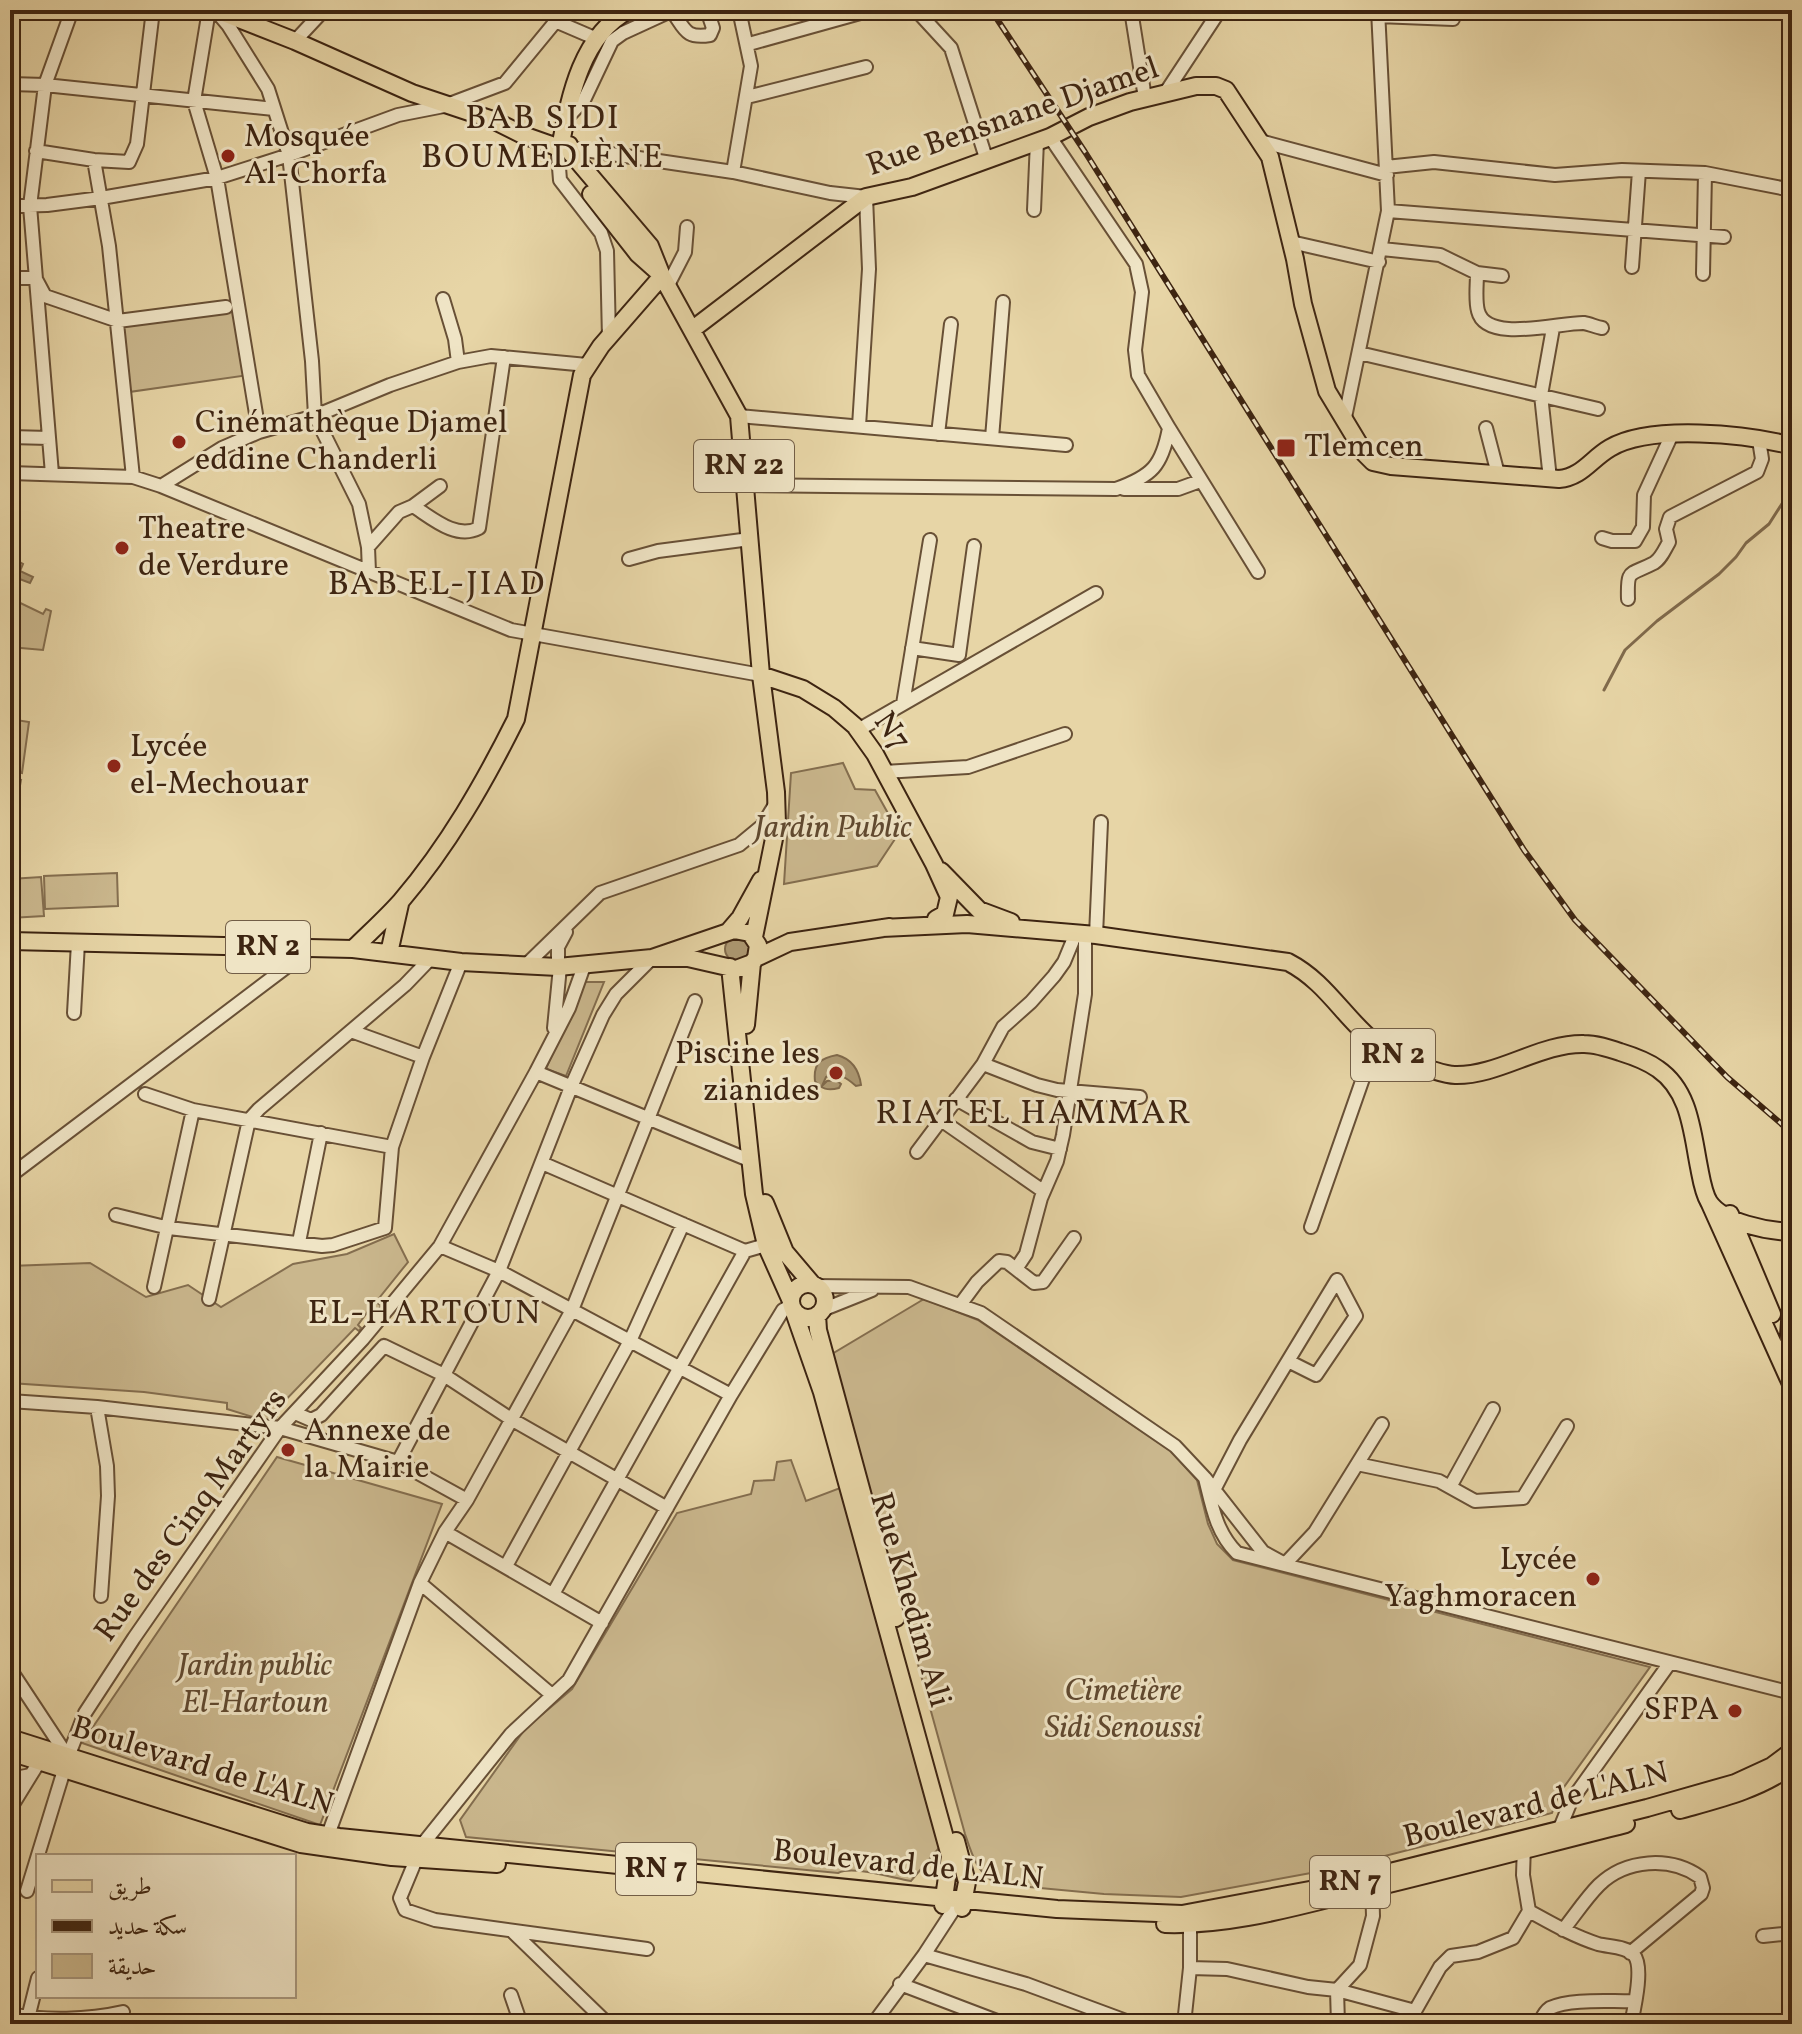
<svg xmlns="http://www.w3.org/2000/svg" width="1802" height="2034" font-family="Vollkorn,Amiri,serif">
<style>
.green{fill:#cab78d;stroke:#846e4f;stroke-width:2}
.water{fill:#ad9973;stroke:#806a4c;stroke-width:2}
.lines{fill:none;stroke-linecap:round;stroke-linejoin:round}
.stream{stroke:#806a4c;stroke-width:3}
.minor-casing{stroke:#685036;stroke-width:16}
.major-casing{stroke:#3d2411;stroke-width:20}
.minor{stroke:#efe4c5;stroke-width:12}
.major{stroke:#e7d5a6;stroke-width:16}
.rail-casing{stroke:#3d2411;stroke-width:6}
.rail{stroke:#efe4c5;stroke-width:3;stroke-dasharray:9;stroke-linecap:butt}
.poi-dot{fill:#8f2418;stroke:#efe4c5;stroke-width:3}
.labels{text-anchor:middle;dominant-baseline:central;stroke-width:6;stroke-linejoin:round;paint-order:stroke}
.shield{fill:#efe4c5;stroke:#725e47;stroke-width:2}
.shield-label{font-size:30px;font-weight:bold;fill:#3d2411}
.street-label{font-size:32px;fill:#3d2411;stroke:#efe4c5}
.poi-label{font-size:32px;fill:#3d2411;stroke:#efe4c5;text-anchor:start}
.park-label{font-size:32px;font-style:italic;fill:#604930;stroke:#efe4c5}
.neighbourhood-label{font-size:34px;letter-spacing:2px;fill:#3d2411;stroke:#efe4c5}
</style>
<rect width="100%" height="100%" fill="#e7d5a6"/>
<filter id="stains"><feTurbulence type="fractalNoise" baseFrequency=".0025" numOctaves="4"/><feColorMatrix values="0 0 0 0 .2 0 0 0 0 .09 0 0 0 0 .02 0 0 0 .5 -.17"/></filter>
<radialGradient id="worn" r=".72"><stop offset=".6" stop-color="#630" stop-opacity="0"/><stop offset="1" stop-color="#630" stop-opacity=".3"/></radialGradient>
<path class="green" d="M 238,301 L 249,375 L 129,392 L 118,317 Z
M 10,598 L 43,614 L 46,609 L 51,611 L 43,650 L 10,647 Z
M 10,719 L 29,722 L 22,773 L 10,771 Z
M 843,763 L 855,789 L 875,790 L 899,833 L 877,866 L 784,884 L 791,773 Z
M 10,779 L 21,780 L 10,843 Z
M 117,873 L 118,906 L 45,909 L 44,876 Z
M 41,877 L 44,916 L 10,918 L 10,879 Z
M 581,982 L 604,982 L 566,1076 L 546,1069 Z
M 394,1234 L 408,1262 L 376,1302 L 383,1307 L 378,1317 L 369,1310 L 358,1325 L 361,1328 L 359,1331 L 355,1328 L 274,1412 L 277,1416 L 272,1423 L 227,1409 L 227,1403 L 144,1392 L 10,1383 L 10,1266 L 90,1263 L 146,1297 L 188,1285 L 221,1307 L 293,1264 L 347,1254 Z
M 924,1299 L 978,1320 L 1171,1451 L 1197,1480 L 1208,1524 L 1217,1544 L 1233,1560 L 1650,1667 L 1559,1794 L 1552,1813 L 1338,1868 L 1181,1897 L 1104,1894 L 997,1884 C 977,1873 972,1855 965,1834 L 832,1354 Z
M 277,1457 L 442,1504 L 320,1825 L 82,1743 Z
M 791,1460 L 806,1501 L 840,1488 L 939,1848 L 911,1881 C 892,1878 853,1865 838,1873 L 466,1837 L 460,1820 L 525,1729 L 572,1689 L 677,1513 L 751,1494 L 754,1481 L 774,1480 L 777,1462 Z"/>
<path class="water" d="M 16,560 L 23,564 L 20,571 L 33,577 L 30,583 L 17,578 L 14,584 L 10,583 L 10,567 L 12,568 Z
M725 949a12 12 0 1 1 24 0a12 12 0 1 1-24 0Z
M 837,1055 C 852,1059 859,1070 861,1085 L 856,1086 C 846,1077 839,1073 826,1077 L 822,1086 L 827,1081 L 836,1080 L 841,1084 L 839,1088 C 828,1091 821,1089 815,1081 C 813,1063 821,1058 837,1055 Z"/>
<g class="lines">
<path class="stream" d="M 1604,690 L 1625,650 L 1657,621 L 1719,574 L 1736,557 L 1746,543 L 1769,524 L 1792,488"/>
<g class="minor-casing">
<path id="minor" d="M 209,10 L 194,101 L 217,178 L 259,432
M 916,10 L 951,48 L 986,158
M 1131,10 L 1145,98
M 672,11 C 685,29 685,39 710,35 L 713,28 L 707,10
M 217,12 L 228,25 L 268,89 L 289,155 L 312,361 L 315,416 L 359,504 L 368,547 L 369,572
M 1378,16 L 1453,19
M 555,21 L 597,39
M 295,41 L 324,10
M 749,44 L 871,10
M 10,84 L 45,85 L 274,109
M 1166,92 L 1220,10
M 747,97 L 866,67
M 567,118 L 584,100 L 612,41 L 623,33 L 673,10
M 1260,141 L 1387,175
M 571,148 L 733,172 L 830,193 L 866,197 L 869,269 L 859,426
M 36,151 L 94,160 L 129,162 L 137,144 L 153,10
M 558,155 L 560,180 L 601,233 L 607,251 L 609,338
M 94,160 L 109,246 L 133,477
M 1386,167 L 1434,162 L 1555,175 L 1622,170 L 1705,173 L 1792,190
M 733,172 L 751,66 L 739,10
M 10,206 L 47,205 L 101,198 L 217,178 L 289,155 L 398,115 L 444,106 L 505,83 L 565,10
M 1034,210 L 1037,141
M 1388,211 L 1724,237
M 1291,242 L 1379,262
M 1382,249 L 1440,255 L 1477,273 L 1502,276
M 1632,267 L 1639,171
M 1477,273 C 1477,285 1475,300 1478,311 C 1486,344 1561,322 1584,323 C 1590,324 1596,327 1602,328
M 1703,274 L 1705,173
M 10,278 L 35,278
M 37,281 L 45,296 L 118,321 L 226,307
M 668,285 L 685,252 L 687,227
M 443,299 L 455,339 L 458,362
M 1359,353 L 1598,409
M 739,416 L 1066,445
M 1344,422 L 1388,211 L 1378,10
M 1169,428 L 1258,572
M 1486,428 L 1498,474
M 938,434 L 951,324
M 10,437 L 49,438
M 992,438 L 1003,302
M 10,473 L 133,477 L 161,486 L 511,630 L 761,675
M 52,474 L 30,206 L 45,85 L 72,10
M 1550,479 L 1541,395 L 1553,328
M 745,485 L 1116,489 C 1152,476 1162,466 1169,428 L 1138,375 L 1135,350 L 1142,292 L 1136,264 L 1050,137
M 161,486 L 222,448 L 259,432 L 315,416 L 390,385 L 458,362 L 491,356 L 587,365
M 1124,489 L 1178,489 L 1200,481
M 413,506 C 432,518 456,540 479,528 L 504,357
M 1602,538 L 1612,541 L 1635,541 L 1643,527 L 1644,495 L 1673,432
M 368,547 L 399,512 L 413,506 L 440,486
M 629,559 L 658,551 L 750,539
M 1628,599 C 1627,568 1629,576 1654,563 C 1661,559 1665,549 1669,542 L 1666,529 L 1670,517 L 1757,472 L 1762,459 L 1759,440
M 912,648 L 959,655 L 974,546
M 903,704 L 930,540
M 858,730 L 1096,593
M 884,772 L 968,767 L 1065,734
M 1096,935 L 1101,822
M 525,966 L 600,893 L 739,845 L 762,826 L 776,803
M 558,967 L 558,947 L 566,932
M 74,1013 L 78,943
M 554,1028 L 560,967
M 351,1031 L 423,1057
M 983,1064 L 1037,1085 L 1057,1090 L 1140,1097
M 536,1072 L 749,1160
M 145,1094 L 193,1110 L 392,1147
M 956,1099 L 1032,1142 L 1060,1149
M 941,1120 L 1043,1191
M 917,1152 L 983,1064 L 1003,1027 L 1031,1002 L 1054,976 L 1064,962 L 1076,933
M 542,1163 L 745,1251 L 766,1245
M 10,1176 L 313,947
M 116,1215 L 169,1228 L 322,1246 L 333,1245 L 385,1228 L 392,1147 L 423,1057 L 461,962
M 1311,1227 L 1375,1044
M 299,1242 L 321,1133
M 440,1246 L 499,1271 L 731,1395
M 1016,1269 L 1034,1283 L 1043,1282 L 1074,1238
M 815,1286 L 909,1287 L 981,1313 L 1175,1446 L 1205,1478
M 154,1287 L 193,1110
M 209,1299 L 249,1120 L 259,1109 L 405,985 L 431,958
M 960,1305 L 977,1282 L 999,1261 L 1007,1262 L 1016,1269 L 1026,1254 L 1041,1198 L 1057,1161 L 1063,1135 L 1085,994 L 1085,934
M 822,1310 L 872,1290
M 1288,1361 L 1316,1375 L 1356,1316 L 1337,1280
M 10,1401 L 97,1407 L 280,1428 L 398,1462 L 467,1500
M 97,1407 L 107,1466 L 108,1496 L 101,1596
M 295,1413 L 311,1420 L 321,1415 L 384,1346 L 444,1375 L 511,1419 L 667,1508
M 398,1462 L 499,1271 L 571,1087 L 603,1015 L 616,994 L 652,958
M 1357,1464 L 1439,1481 L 1475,1501 L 1523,1498 L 1567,1426
M 1450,1487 L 1493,1409
M 1214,1490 L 1240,1440 L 1337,1280
M 445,1532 L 602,1623
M 1285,1564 L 1263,1552 L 1205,1478 C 1212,1506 1216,1532 1237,1553 L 1792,1693
M 1285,1564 L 1315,1532 L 1382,1424
M 506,1566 L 630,1341 L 683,1224
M 420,1583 L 552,1695
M 553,1594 L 745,1251
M 10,1669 L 68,1757 L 27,1891
M 68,1757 L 85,1713 L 134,1638 L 280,1428 L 363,1339 L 440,1246 L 536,1072 L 569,1008 L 584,966
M 10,1779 L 31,1775
M 10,1809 L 39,1762
M 1560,1828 L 1571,1801 L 1669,1664
M 328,1835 L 420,1583 L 445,1532 L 467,1500 L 572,1310 L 695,1001
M 1524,1845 L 1523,1875 L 1529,1911 C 1551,1923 1573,1936 1598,1944 C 1609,1947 1626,1946 1634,1955 C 1644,1967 1634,2009 1631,2024
M 1563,1930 C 1575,1915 1586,1898 1599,1885 C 1626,1859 1670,1856 1700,1877 L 1703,1888 L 1701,1894 L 1630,1953
M 512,1931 L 608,2024
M 1763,1936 L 1792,1933
M 647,1949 L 435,1920 L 405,1910 L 400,1898 L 422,1845 L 511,1734 L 569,1680 L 731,1395 L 783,1310 L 792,1305
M 924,1955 L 1026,1984 L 1134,2024
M 1190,1968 L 1227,1969 L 1308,1987 L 1337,1990 L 1360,1965 L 1373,1916 L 1372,1882
M 900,1984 L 1005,2024
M 511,1995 L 521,2024
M 10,2014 C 45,2021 88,2020 123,2012
M 28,2018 L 38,1978
M 873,2024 L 924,1955 L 954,1909
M 1184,2024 L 1190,1968 L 1190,1925
M 1338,2024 L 1337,1990 L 1415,2011 L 1440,1967 L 1451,1956 L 1478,1952 L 1513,1938 L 1529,1911
M 1539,2024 C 1542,2018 1544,2012 1550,2008 C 1571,1998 1612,2002 1635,2001"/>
</g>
<g class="major-casing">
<path id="major" d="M 216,10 L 295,41 L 412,93 L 493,120 L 523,135 L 557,147
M 561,143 L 569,145 L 571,153 L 650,246 L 662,276 L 739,416 L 761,675 L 776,792 L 777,824 L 754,937
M 557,148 L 561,143 C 570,95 582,35 629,10
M 591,194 L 638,254 L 656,270
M 693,329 L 866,197 L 912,187 L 1050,137 L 1089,117 L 1130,102 L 1196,86 L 1216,86 L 1226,90 L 1270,157 L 1295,259 L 1303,304 L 1327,391 L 1365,454 L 1373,462 L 1391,466 L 1559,479 C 1582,477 1591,459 1610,448 C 1651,424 1747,434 1792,446
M 761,675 L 803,689 L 834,708 L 855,726 L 875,754 L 934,864 L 949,897 L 945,914 L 936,919
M 941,871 L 979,910 L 1011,922
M 882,928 L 967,924 L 1096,935 L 1288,962 C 1342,990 1354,1049 1425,1068 C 1434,1070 1445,1075 1455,1075 C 1499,1076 1540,1043 1584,1044 C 1596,1044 1608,1048 1620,1052 C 1633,1056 1647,1061 1658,1069 C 1690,1091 1692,1132 1699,1167 C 1701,1177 1703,1192 1709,1202 C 1723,1223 1768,1231 1792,1232
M 728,932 L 740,918 L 761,880
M 10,941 L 353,949 L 461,962 L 558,967 L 652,958 L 688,958 L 736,969 L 752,963 L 756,958 L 758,945 L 750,933 L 734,930 L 652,958
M 353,949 C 369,933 386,918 401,901 C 448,846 484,783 516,719 L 582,375 L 601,346 L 662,276
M 389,953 L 400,904
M 756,958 L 790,942 L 890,927
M 730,967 L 754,1194 L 766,1245 L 791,1301
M 746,1025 L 752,963
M 765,1203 L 785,1252 L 813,1285
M 1710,1204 L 1791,1384
M 1730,1214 L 1772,1314
M791 1301a17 17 0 1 1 34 0a17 17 0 1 1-34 0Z
M 793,1309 L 822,1392 L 950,1856 L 943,1905
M 817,1315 L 818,1330 L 896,1618
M 1787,1364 L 1792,1294
M 10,1738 L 307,1832 L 339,1837 L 1057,1909 L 1182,1914 L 1342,1884 L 1647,1808 L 1735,1783 L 1772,1766 L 1792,1751
M 10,1752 L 301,1844 L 392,1857 L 497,1864
M 1680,1810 C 1719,1799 1758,1790 1791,1766
M 956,1841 L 967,1882 L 962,1908
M 1165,1924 C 1229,1926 1291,1908 1352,1893 C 1444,1871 1535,1847 1626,1824"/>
</g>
<use href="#minor" class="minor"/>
<use href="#major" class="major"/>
<g class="rail-casing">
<path id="rail" d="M 991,10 L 1085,152 L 1524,850 L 1575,920 L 1727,1077 L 1792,1133"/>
</g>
<use href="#rail" class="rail"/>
</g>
<g class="poi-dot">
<circle cx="228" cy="156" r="8"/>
<circle cx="179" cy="442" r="8"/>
<rect x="1276" y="438" width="20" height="20" rx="4"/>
<circle cx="122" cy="548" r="8"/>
<circle cx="114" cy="766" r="8"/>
<circle cx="836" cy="1073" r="8"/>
<circle cx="288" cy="1450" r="8"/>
<circle cx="1593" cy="1579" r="8"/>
<circle cx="1735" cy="1711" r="8"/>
</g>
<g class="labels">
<g class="shield">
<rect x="694" y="440" width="100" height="52" rx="6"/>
<rect x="226" y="921" width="84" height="52" rx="6"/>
<rect x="1351" y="1029" width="84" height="52" rx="6"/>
<rect x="616" y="1843" width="80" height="52" rx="6"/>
<rect x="1310" y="1856" width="80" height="52" rx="6"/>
</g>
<g class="shield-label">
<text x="744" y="466">RN 22</text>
<text x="268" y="947">RN 2</text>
<text x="1393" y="1055">RN 2</text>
<text x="656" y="1869">RN 7</text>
<text x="1350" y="1882">RN 7</text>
</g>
<g class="street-label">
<text transform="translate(1013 118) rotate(-19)">Rue Bensnane Djamel</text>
<text transform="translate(891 732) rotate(55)">N7</text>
<text transform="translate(192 1516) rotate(-54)">Rue des Cinq Martyrs</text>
<text transform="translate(909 1600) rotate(74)">Rue Khedim Ali</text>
<text transform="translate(202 1767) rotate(17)">Boulevard de L'ALN</text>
<text transform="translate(1536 1806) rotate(-14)">Boulevard de L'ALN</text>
<text transform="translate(908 1866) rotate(6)">Boulevard de L'ALN</text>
</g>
<g class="poi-label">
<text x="244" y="138">Mosquée<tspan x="244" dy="37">Al-Chorfa</tspan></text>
<text x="195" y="424">Cinémathèque Djamel<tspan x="195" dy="37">eddine Chanderli</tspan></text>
<text x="1304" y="448">Tlemcen</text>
<text x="138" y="530">Theatre<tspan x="138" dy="37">de Verdure</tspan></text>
<text x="130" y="748">Lycée<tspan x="130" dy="37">el-Mechouar</tspan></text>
<text x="820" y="1055" text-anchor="end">Piscine les<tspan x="820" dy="37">zianides</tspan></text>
<text x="304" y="1432">Annexe de<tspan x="304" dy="37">la Mairie</tspan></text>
<text x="1577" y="1561" text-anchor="end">Lycée<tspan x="1577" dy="37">Yaghmoracen</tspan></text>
<text x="1719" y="1711" text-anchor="end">SFPA</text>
</g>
<g class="park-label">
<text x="833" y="829">Jardin Public</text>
<text x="255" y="1667">Jardin public<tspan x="255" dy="37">El-Hartoun</tspan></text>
<text x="1123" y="1692">Cimetière<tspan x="1123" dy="37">Sidi Senoussi</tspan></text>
</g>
<g class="neighbourhood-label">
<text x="543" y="119">BAB SIDI<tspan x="543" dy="39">BOUMEDIÈNE</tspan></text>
<text x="437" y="585">BAB EL-JIAD</text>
<text x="1034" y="1114">RIAT EL HAMMAR</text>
<text x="425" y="1314">EL-HARTOUN</text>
</g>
</g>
<rect width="1802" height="2034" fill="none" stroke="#e7d5a6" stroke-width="40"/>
<rect x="12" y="12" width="1778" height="2010" fill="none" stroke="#3d2411" stroke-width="4"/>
<rect x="20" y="20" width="1762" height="1994" fill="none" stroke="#3d2411" stroke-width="2"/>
<rect x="36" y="1854" width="260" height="144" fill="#efe4c5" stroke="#a8977d" stroke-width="2"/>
<rect x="52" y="1880" width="40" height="12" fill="#e7d5a6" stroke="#a8977d" stroke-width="2"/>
<text x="108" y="1894" font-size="24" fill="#3d2411">طريق</text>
<rect x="52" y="1920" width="40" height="12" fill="#3d2411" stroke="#a8977d" stroke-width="2"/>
<text x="108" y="1934" font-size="24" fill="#3d2411">سكة حديد</text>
<rect x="52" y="1954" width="40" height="24" fill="#cab78d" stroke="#a8977d" stroke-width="2"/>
<text x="108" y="1974" font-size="24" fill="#3d2411">حديقة</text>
<rect width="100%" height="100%" filter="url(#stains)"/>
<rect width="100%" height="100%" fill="url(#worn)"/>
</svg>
